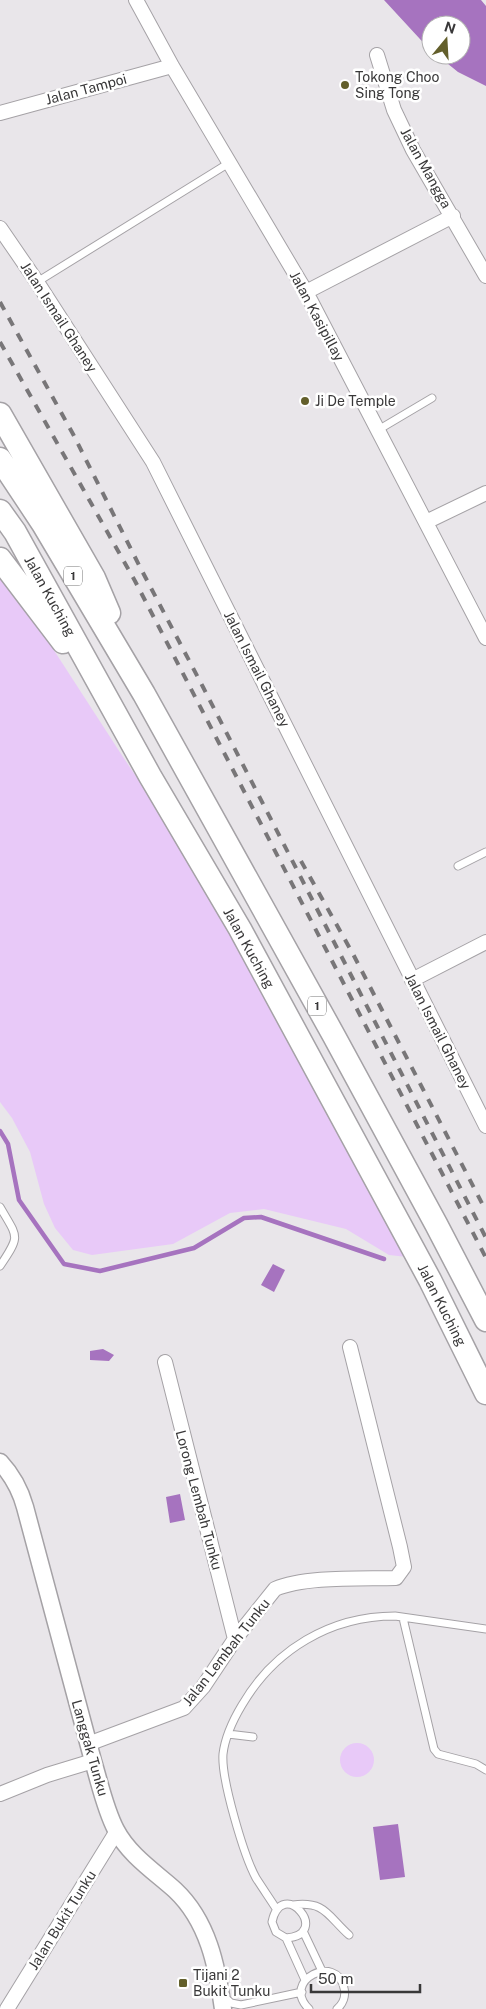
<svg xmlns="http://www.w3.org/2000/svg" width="486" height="2009" font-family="'Public Sans',sans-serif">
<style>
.green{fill:#e8c9f8}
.water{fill:#a673bf}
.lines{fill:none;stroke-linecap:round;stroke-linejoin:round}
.stream{stroke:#a673bf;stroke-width:4.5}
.service-casing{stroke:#a5a2a6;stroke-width:9}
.minor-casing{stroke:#a5a2a6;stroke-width:16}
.tertiary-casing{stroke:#a5a2a6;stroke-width:19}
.trunk-casing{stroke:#a5a2a6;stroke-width:25}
.service{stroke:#fff;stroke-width:7}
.minor{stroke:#fff;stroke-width:14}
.tertiary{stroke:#fff;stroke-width:16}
.trunk{stroke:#fff;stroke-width:22}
.rail{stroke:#787678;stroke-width:4;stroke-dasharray:9 9;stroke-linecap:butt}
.poi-dot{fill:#635f2b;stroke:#fff;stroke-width:2}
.labels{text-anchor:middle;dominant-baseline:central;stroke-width:5;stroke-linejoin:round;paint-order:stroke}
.shield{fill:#fff;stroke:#747474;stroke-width:1}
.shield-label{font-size:12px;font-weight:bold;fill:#393839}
.poi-label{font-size:14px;fill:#393839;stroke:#fff;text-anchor:start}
.street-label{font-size:14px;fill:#393839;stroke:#fff}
</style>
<rect width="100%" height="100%" fill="#e9e6ea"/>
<path class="green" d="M 0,579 L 35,621 L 123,757 L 184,848 L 407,1257 L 389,1255 L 346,1229 L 264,1209 L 230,1213 L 173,1244 L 92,1255 L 73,1250 L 55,1228 L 44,1204 L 30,1152 L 12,1118 L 0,1102 Z
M340 1760a17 17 0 1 1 34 0a17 17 0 1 1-34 0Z"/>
<path class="water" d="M 384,0 L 481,0 L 486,6 L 486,86 L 458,72 L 437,55 L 461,55 L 461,25 L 431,25 L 431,51 Z
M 273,1264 L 285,1270 L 274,1292 L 261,1285 Z
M 103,1349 L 114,1355 L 109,1361 L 90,1360 L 90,1351 Z
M 180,1494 L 185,1520 L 170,1523 L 166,1497 Z
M 398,1824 L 405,1877 L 380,1880 L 373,1827 Z"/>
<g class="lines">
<path class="stream" d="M 0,1131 L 8,1144 L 19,1200 L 64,1264 L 100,1271 L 194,1248 L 244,1218 L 261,1217 L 384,1259"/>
<g class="service-casing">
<path id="service" d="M 37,282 L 229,163
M 378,430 L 432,398
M 458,866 L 486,852
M 0,1207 C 18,1238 21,1235 0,1266
M 403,1618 L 434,1749 L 438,1754 L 476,1764 L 486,1770
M 228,1734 L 253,1737
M 293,1905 C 325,1901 327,1915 349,1935
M 277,1910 C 270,1899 263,1889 256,1878 C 244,1856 221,1779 223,1754 C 225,1737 233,1720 242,1705 C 274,1650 330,1616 395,1616 L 486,1629
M 303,1931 L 322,1971
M 286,1938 C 333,1935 282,1875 272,1922 L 276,1932 L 286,1938 L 305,1980
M 223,1996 L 231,2003 L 241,2005 L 302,1992
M 309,2009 C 280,1980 337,1953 344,1988 C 346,1996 343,2004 337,2009"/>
</g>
<g class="minor-casing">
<path id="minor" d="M 136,0 L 172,66 L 306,292 L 486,638
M 377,55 L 394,110 L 413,150 L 486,276
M 0,113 L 172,66
M 0,228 L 37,282 L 153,462 L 486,1126
M 306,292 L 453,216
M 426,522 L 486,493
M 412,980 L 486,942
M 165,1362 L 235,1639
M 88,1744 L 184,1708 L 203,1687 L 235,1639 L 275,1589 C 305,1576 362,1579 396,1578 L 404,1567 L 400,1547 L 350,1347
M 0,1794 L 47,1775 L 93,1761
M 7,2009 L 117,1831"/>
</g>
<g class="tertiary-casing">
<path id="tertiary" d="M 0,1462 C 13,1476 20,1489 25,1507 L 93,1761 C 100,1784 105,1809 116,1830 C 129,1855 155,1872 175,1890 C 208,1921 217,1966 223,2009"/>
</g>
<g class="trunk-casing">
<path id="trunk" d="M 0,414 L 94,578 L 109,613
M 0,459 L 43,524 L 144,694 L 334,1036 L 436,1224 L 486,1320
M 0,511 L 15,532 L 150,776 L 240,929 L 430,1280 L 486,1393
M 0,559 L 63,642"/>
</g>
<use href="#service" class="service"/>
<use href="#minor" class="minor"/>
<use href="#tertiary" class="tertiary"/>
<use href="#trunk" class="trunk"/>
<path class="rail" d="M 0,302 L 73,434 L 141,569 L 203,687 L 486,1238
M 0,342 L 135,581 L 486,1258
M 301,861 L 353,954 L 486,1211"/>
</g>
<g class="poi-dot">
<circle cx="345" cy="85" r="5"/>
<circle cx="305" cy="401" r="5"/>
<rect x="178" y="1978" width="10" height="10" rx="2.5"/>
</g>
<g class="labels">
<g class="shield">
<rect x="64" y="566.5" width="18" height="19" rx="4"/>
<rect x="308" y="996.5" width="18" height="19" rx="4"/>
</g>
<g class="shield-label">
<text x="73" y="576">1</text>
<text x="317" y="1006">1</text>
</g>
<g class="poi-label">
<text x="355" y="77">Tokong Choo<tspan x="355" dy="16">Sing Tong</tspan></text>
<text x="315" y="401">Ji De Temple</text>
<text x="193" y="1975">Tijani 2<tspan x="193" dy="16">Bukit Tunku</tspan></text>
</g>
<g class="street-label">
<text transform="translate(86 89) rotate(-15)">Jalan Tampoi</text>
<text transform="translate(426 168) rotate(61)">Jalan Mangga</text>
<text transform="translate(317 316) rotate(62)">Jalan Kasipillay</text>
<text transform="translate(59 317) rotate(57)">Jalan Ismail Ghaney</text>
<text transform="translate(50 596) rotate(61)">Jalan Kuching</text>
<text transform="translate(257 669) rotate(63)">Jalan Ismail Ghaney</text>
<text transform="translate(249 948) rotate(61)">Jalan Kuching</text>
<text transform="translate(438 1031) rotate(63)">Jalan Ismail Ghaney</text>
<text transform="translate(442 1305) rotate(63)">Jalan Kuching</text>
<text transform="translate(199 1500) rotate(75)">Lorong Lembah Tunku</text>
<text transform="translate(226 1652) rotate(-52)">Jalan Lembah Tunku</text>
<text transform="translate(90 1748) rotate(74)">Langgak Tunku</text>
<text transform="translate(62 1920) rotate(-58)">Jalan Bukit Tunku</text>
</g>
</g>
<g transform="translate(446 40) rotate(18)"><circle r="24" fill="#ffffff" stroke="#b0afb0"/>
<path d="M0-4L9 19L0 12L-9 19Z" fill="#635f2b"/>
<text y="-8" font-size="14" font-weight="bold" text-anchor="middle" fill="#393839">N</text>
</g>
<path d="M311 1984v8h109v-8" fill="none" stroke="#393839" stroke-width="2.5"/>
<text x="318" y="1984" font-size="15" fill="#393839" stroke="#ffffff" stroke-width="4" paint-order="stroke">50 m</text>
</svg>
